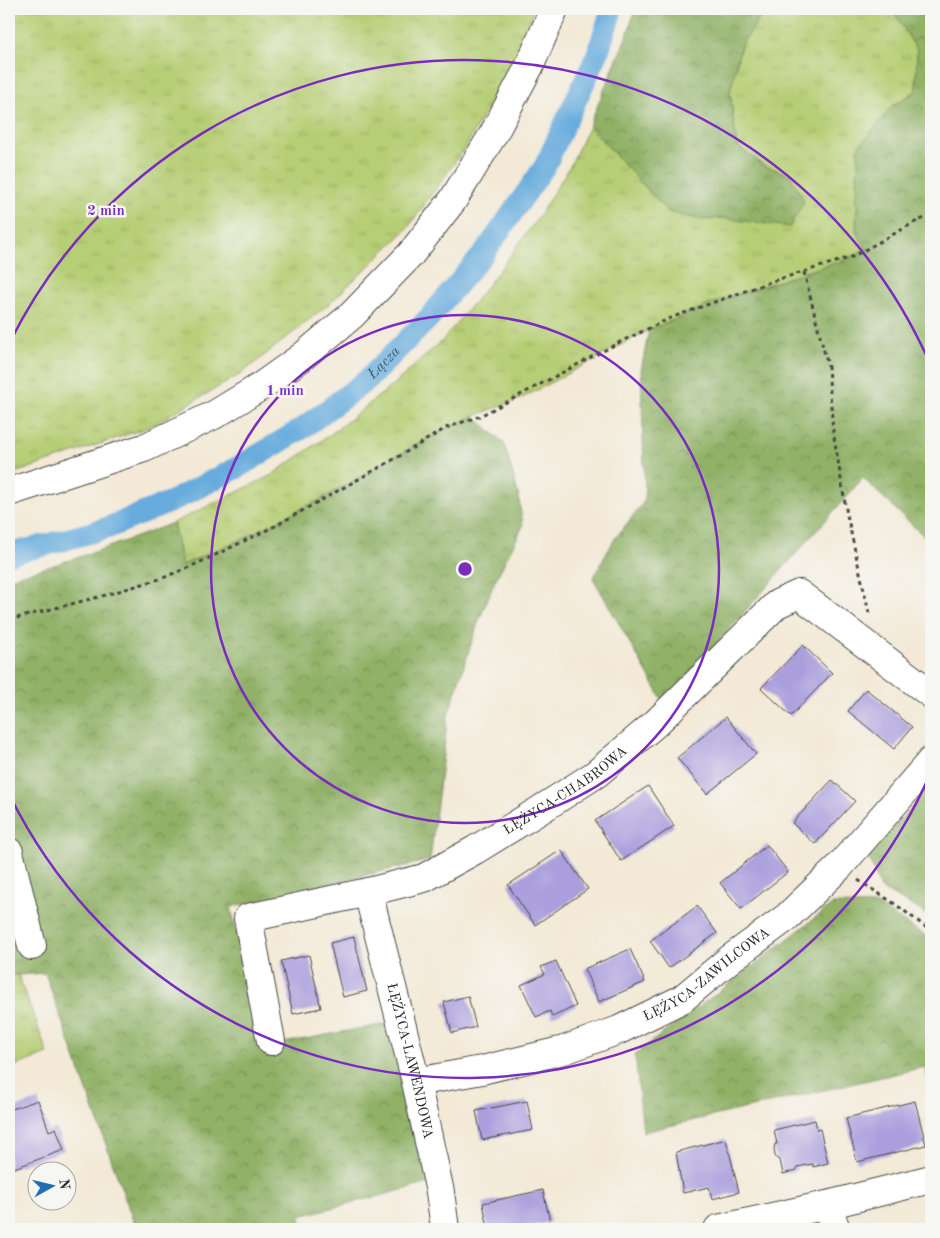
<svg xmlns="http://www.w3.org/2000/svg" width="940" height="1238" font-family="'Old Standard TT',serif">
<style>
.grass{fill:url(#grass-tufts);stroke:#707c50}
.forest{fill:url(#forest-crowns);stroke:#5e6e48}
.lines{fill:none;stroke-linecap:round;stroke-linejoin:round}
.canal{stroke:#68acdd;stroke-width:22}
.building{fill:#aa9edd}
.minor-casing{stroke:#494845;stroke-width:30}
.path{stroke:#494845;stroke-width:3;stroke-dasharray:4 4;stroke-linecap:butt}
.minor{stroke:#fff;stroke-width:28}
.ring{fill:none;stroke:#7b2cbf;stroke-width:2.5}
.labels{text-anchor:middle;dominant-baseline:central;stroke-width:5;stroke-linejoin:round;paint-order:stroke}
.street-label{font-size:14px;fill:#2b2b2b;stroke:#f6f6f2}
.water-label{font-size:15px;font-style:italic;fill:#405869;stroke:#f6f6f2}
.centre{fill:#7b2cbf;stroke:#f6f6f2;stroke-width:2.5}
.ring-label{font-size:15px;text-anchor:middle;font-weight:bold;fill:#7b2cbf;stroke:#f6f6f2;stroke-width:5;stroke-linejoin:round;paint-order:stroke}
</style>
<defs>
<pattern id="grass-tufts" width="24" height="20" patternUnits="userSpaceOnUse" patternTransform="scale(1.25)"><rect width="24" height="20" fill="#b6ce74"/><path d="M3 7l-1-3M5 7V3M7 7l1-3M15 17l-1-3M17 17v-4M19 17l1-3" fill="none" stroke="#9db165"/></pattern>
<pattern id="forest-crowns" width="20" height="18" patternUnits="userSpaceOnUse" patternTransform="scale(1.25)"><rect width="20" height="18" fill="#90b166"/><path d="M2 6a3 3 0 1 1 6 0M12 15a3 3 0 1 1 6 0" fill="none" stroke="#769054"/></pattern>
</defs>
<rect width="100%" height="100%" fill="#f6f6f2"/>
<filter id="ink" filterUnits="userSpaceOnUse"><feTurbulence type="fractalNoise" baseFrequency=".02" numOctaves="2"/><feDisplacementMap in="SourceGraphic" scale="10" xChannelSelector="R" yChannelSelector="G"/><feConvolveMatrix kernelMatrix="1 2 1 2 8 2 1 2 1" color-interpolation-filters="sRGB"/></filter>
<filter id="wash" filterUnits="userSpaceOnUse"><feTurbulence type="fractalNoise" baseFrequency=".0096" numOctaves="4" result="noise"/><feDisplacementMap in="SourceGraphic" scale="20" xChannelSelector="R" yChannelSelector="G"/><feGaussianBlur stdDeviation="1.12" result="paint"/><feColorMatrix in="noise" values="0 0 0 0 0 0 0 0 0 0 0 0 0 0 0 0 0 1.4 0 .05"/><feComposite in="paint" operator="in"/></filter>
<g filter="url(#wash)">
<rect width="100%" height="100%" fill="#f3e9d6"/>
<path class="grass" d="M 9,9 L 534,9 L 523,44 L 465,148 L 407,229 L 330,303 L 241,374 L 149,427 L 9,475 Z
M 774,9 L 883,9 L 894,12 L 917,50 L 916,91 L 892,106 L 866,248 L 852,257 L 718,301 L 649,330 L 522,398 L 474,416 L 437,433 L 321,499 L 247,537 L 182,565 L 173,523 L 270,476 L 335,431 L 394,384 L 443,340 L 495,276 L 537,219 L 570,166 L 589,126 L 668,212 L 702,220 L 721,218 L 790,175 L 764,166 L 737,146 L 730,92 L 741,45 L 764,12 Z
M 9,974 L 18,975 L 48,1054 L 9,1068 Z"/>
<path class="forest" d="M 635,9 L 774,9 L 764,12 L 741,45 L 730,92 L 737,146 L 764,166 L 790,175 L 804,201 L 790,227 L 721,218 L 702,220 L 668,212 L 589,126 L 629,30 Z
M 883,9 L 931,9 L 931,543 L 863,478 L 664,703 L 593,578 L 614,540 L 645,500 L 641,370 L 649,330 L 718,301 L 852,257 L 866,248 L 856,231 L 858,148 L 892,106 L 916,91 L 917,50 L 894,12 Z
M 474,416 L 504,443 L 518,493 L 523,526 L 495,581 L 478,623 L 448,715 L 430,860 L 231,907 L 262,1047 L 385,1024 L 413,1097 L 430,1183 L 300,1216 L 302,1229 L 136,1229 L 45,973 L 18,975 L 9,974 L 9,578 C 65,563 119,544 173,523 L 182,565 L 247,537 L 321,499 L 437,433 Z
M 931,783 L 931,919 L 920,910 L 880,888 L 868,855 L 910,809 Z
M 833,904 L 877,905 L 931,939 L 931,1091 L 925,1067 L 643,1132 L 635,1054 L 720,991 Z"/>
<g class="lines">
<path class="canal" id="s1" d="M 9,554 L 46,545 L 107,528 L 170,502 L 235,469 L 303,428 L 367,380 L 428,319 L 485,252 L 545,166 L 597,55 L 612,9"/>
</g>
<g id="blocks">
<path class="building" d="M 803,645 L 832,673 L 791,716 L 761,688 Z
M 866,689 L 912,727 L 894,749 L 848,711 Z
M 726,717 L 756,754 L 707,794 L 677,758 Z
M 832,780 L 855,801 L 815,844 L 792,823 Z
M 648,786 L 674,826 L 621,861 L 595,821 Z
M 767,845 L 788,872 L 741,909 L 720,883 Z
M 561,850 L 588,889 L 535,925 L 508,885 Z
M 697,906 L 717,933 L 669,968 L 650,941 Z
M 354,937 L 367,991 L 343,997 L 330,943 Z
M 630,949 L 645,982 L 599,1002 L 584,969 Z
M 309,955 L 321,1008 L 293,1014 L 281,961 Z
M 556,961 L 576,1006 L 552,1017 L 550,1011 L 536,1017 L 521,985 L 545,974 L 541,967 Z
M 468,996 L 476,1027 L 452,1033 L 444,1002 Z
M 38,1100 L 49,1131 L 56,1128 L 64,1150 L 9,1170 L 9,1110 Z
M 527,1101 L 533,1130 L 482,1140 L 476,1111 Z
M 915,1101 L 926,1145 L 857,1162 L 846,1118 Z
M 815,1120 L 817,1130 L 820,1129 L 828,1163 L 813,1167 L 813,1164 L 797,1167 L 797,1170 L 783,1174 L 780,1160 L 778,1160 L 775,1156 L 774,1149 L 775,1144 L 777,1144 L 774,1130 Z
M 726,1139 L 739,1192 L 712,1199 L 709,1187 L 683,1193 L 676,1152 Z
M 543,1190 L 550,1222 L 516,1229 L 488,1229 L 483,1203 Z"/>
</g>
</g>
<g filter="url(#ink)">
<use href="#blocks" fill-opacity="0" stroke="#494845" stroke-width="1"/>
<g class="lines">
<g class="minor-casing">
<g id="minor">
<path d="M 9,492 L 144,448 L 214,415 L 260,387 L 302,357 L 352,315 L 410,255 L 453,200 L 494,133 L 530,65 L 554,9"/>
<path d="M 9,852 L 32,946"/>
<path id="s2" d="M 368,892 L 416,1082 L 440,1192 L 445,1229"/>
<path id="s3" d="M 271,1041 L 248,918 L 368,892 L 424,878 L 475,850 L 540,810 L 596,774 L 656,723 L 777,604 L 799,594 L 931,694"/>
<path id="s4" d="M 416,1082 L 482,1070 L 564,1050 L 619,1030 L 682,999 L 730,959 L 787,917 L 839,867 L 931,761"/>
<path d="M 827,1205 L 836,1229"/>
<path d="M 718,1229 L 827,1205 L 931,1179"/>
</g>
</g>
<path class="path" d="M 804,272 L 828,367 L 833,431 L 847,515 L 870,617
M 9,620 L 102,596 L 163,578 L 203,561 L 275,526 L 398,457 L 446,428 L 480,416 L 520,395 L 622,341 L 673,317 L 773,281 L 852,257 L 919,220 L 931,216
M 858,880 L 895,904 L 931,931"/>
<use href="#minor" class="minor"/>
</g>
</g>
<g class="ring">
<circle cx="465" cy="569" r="254"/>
<path d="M931 772A508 508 0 0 1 10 796M10 342A508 508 0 0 1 931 366"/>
</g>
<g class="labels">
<g class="street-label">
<text stroke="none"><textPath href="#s3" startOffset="472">ŁĘŻYCA-CHABROWA</textPath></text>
<text stroke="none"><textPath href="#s4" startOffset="314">ŁĘŻYCA-ZAWILCOWA</textPath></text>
<text stroke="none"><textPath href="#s2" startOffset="174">ŁĘŻYCA-LAWENDOWA</textPath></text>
</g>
<g class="water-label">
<text stroke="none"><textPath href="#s1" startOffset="426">Łącza</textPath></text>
</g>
</g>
<circle cx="465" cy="569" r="8" class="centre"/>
<g class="ring-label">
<text x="106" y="215">2 min</text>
<text x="285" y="395">1 min</text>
</g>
<rect width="940" height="1238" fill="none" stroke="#f6f6f2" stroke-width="30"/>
<g transform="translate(52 1186) rotate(82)"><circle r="24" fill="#f6f6f2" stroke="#a5a5a2"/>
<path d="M0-4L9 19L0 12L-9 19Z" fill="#1f6fb2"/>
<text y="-8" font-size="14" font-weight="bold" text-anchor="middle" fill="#2b2b2b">N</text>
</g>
</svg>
